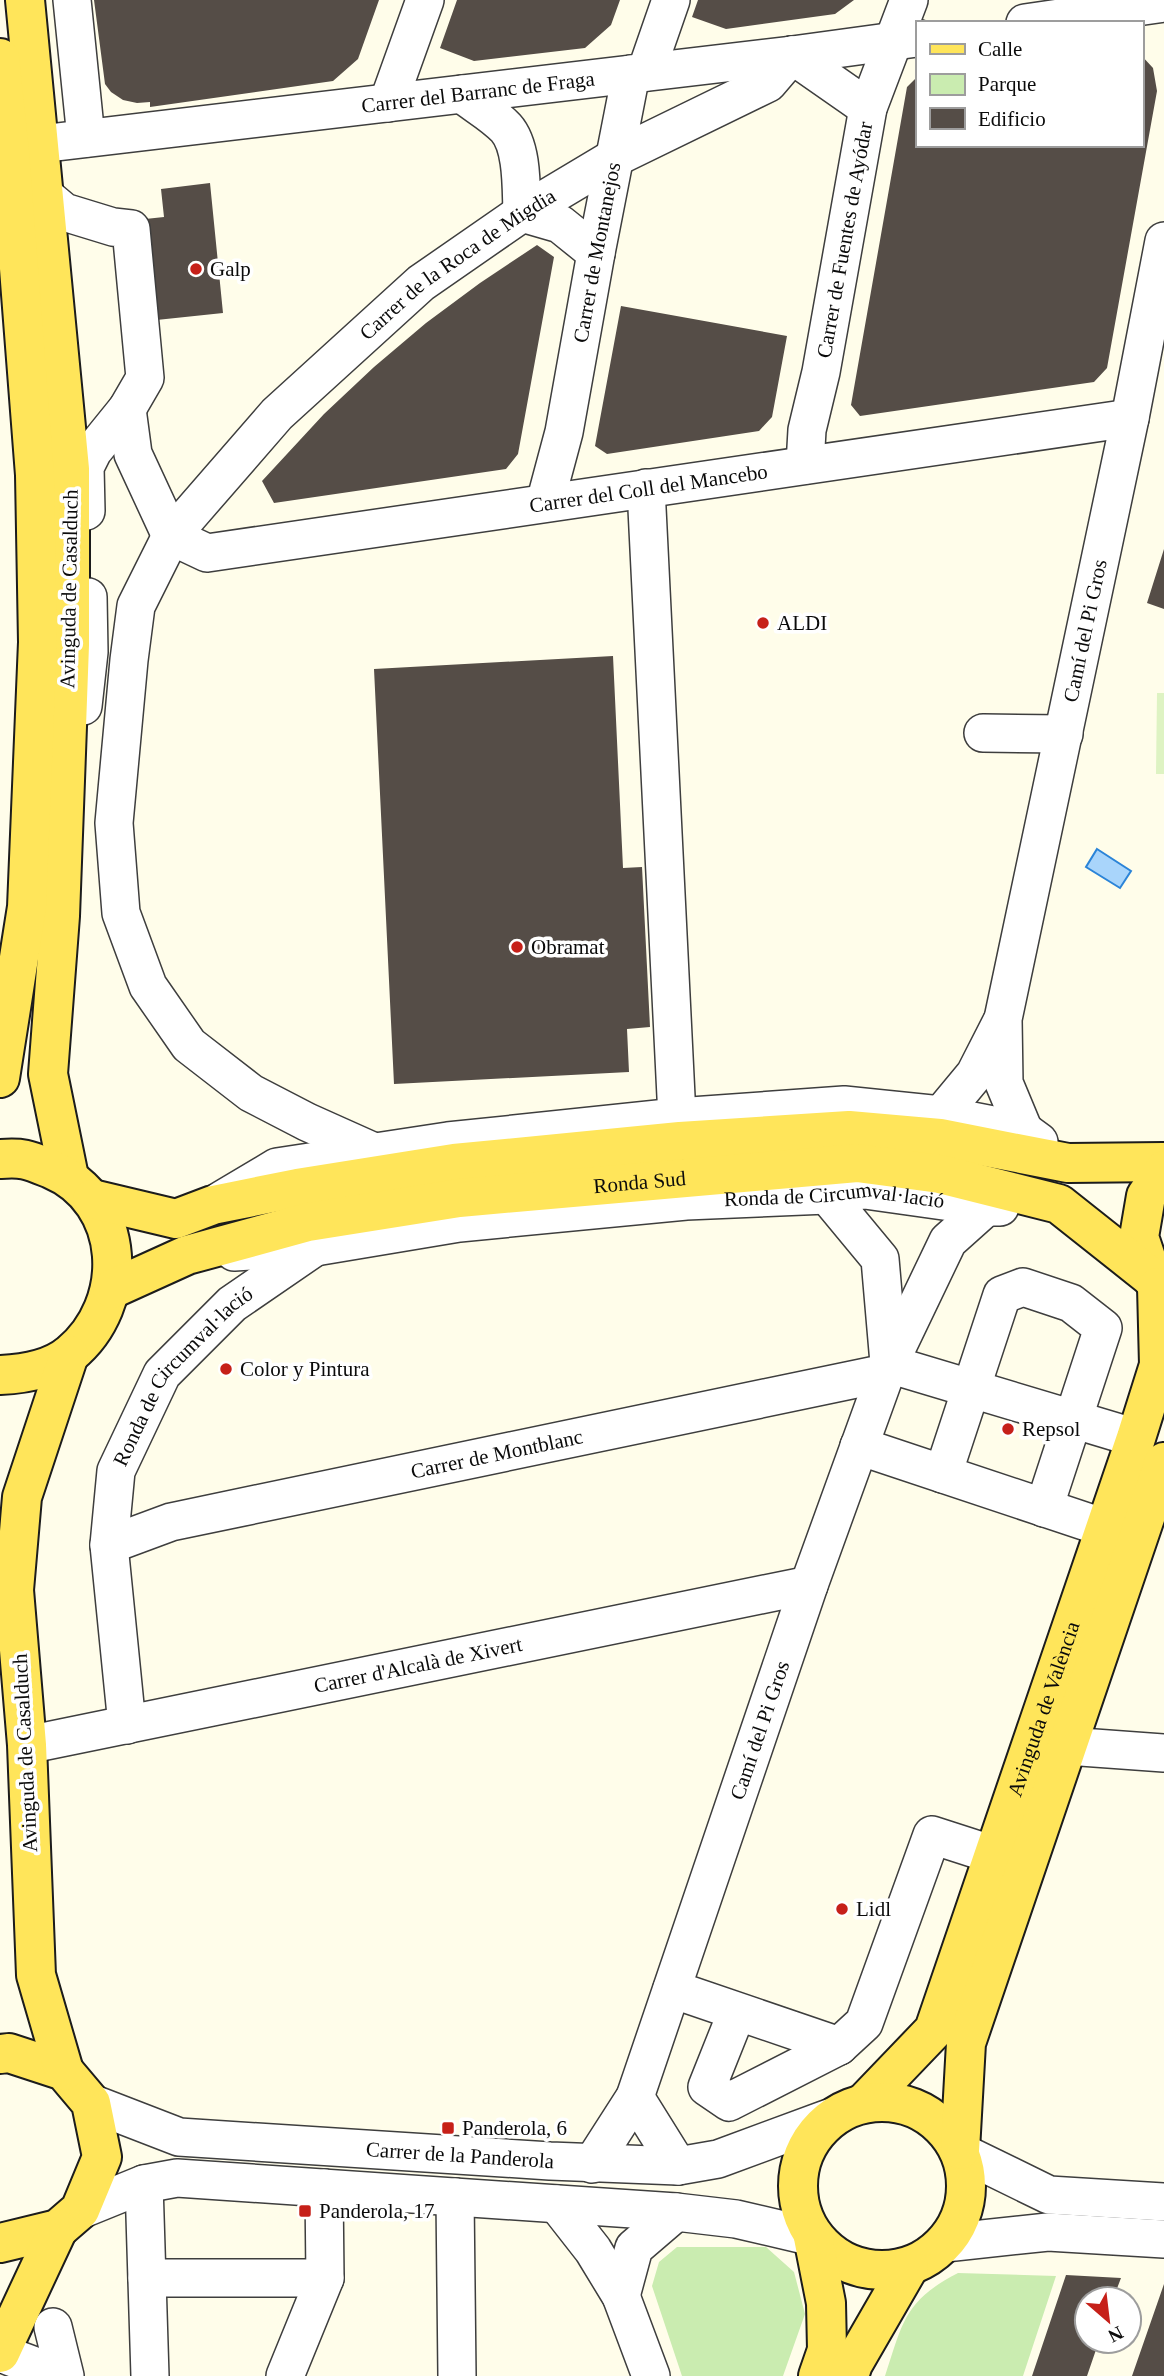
<svg xmlns="http://www.w3.org/2000/svg" width="1164" height="2376" font-family="'Times New Roman',serif">
<style>
.green{fill:#caecb0}
.pitch{fill:#def3c3}
.water{fill:#a9d5fb;stroke:#2b84d8;stroke-width:2}
.building{fill:#554d47}
.lines{fill:none;stroke-linecap:round;stroke-linejoin:round}
.minor-casing{stroke:#3e3e3e;stroke-width:40}
.major-casing{stroke:#1c1c1c;stroke-width:42}
.minor{stroke:#fff;stroke-width:37}
.major{stroke:#ffe55a;stroke-width:38}
.poi-dot{fill:#c62019;stroke:#fff;stroke-width:2.5}
.labels{text-anchor:middle;dominant-baseline:central;stroke-width:7;stroke-linejoin:round;paint-order:stroke}
.street-label{font-size:21px;fill:#0b0b0b;stroke:#fff}
.poi-label{font-size:21px;fill:#0b0b0b;stroke:#fff;text-anchor:start}
</style>
<rect width="100%" height="100%" fill="#fffdea"/>
<path class="green" d="M 677,2247 L 766,2247 L 794,2272 L 805,2314 L 783,2376 L 682,2376 L 652,2286 L 659,2262 Z
M 958,2273 L 1056,2276 L 1023,2376 L 885,2376 C 903,2322 904,2301 958,2273 Z"/>
<path class="pitch" d="M 1157,693 L 1164,693 L 1164,774 L 1156,774 Z"/>
<path class="water" d="M 1097,849 L 1131,871 L 1120,888 L 1086,867 Z"/>
<path class="building" d="M 94,0 L 379,0 L 358,59 L 333,81 L 150,107 L 150,102 L 137,103 L 123,100 L 111,92 L 105,84 Z
M 457,0 L 620,0 L 611,25 L 585,48 L 474,61 L 440,48 Z
M 698,0 L 854,0 L 835,14 L 726,29 L 692,17 Z
M 1141,55 L 1153,68 L 1157,91 L 1107,368 L 1094,382 L 860,416 L 851,405 L 907,87 L 917,77 L 917,145 L 1141,145 Z
M 210,183 L 223,313 L 147,321 L 136,220 L 164,217 L 161,189 Z
M 537,245 L 554,257 L 518,454 L 506,469 L 274,503 L 262,481 L 324,414 L 374,367 L 426,323 L 480,283 Z
M 621,306 L 787,336 L 772,417 L 759,431 L 607,454 L 595,446 Z
M 1164,549 L 1164,609 L 1147,603 Z
M 613,656 L 623,868 L 642,867 L 650,1027 L 627,1029 L 629,1072 L 394,1084 L 374,669 Z
M 1066,2275 L 1121,2278 L 1113,2299 L 1087,2299 L 1087,2341 L 1099,2341 L 1087,2376 L 1032,2376 Z
M 1164,2284 L 1164,2376 L 1132,2376 Z"/>
<g class="lines">
<g class="minor-casing">
<g id="minor">
<path d="M 72,0 L 86,138"/>
<path d="M 1025,23 L 1164,3"/>
<path d="M 792,55 L 868,108"/>
<path d="M 646,72 L 671,0"/>
<path d="M 462,94 C 476,105 494,115 506,128 C 523,147 521,189 522,213 L 560,224 L 596,253"/>
<path d="M 388,103 L 425,0"/>
<path id="s1" d="M 40,144 L 792,55 L 917,38"/>
<path d="M 45,196 L 64,212 L 113,227 L 131,229 L 145,378 L 127,409 L 93,451 L 85,467 L 86,511"/>
<path d="M 127,409 L 133,454 L 171,536"/>
<path id="s2" d="M 805,465 L 807,430 L 821,372 L 868,108 L 909,0"/>
<path d="M 646,488 L 677,1117"/>
<path id="s3" d="M 545,503 L 564,432 L 596,253 L 631,74"/>
<path id="s4" d="M 171,536 L 207,553 L 1130,418"/>
<path d="M 83,706 L 89,652 L 88,597"/>
<path d="M 983,733 L 1064,734"/>
<path d="M 941,1115 L 975,1074 L 1001,1023"/>
<path id="s5" d="M 1024,1131 L 1004,1083 L 1003,1019 L 1130,418 L 1164,241"/>
<path id="s6" d="M 374,1152 L 307,1122 L 251,1093 L 189,1045 L 148,986 L 121,913 L 114,823 L 129,660 L 136,606 L 171,536 L 277,414 L 421,283 L 522,213 L 614,158 L 768,83 L 792,55"/>
<path d="M 827,1195 L 880,1259 L 889,1363"/>
<path d="M 220,1201 L 277,1167 L 448,1141 L 677,1117 L 844,1105 L 941,1115 L 1024,1131 L 1039,1142"/>
<path id="s7" d="M 234,1252 L 315,1247 L 459,1223 L 686,1201 L 827,1195 L 865,1190 L 986,1207 L 1000,1207"/>
<path d="M 889,1364 L 1136,1438"/>
<path d="M 859,1446 L 1105,1528"/>
<path d="M 943,1474 L 1002,1295 L 1023,1287 L 1071,1303 L 1103,1328 L 1044,1508"/>
<path id="s8" d="M 109,1545 L 171,1522 L 885,1373"/>
<path id="s9" d="M 127,1725 L 109,1545 L 116,1471 L 162,1374 L 232,1304 L 315,1247"/>
<path id="s10" d="M 27,1745 L 809,1585"/>
<path d="M 1067,1746 L 1164,1753"/>
<path d="M 672,1989 L 839,2046 L 864,2023 L 932,1835 L 994,1855"/>
<path d="M 737,2012 L 707,2087 L 729,2102 L 839,2046"/>
<path d="M 635,2097 L 678,2166"/>
<path id="s11" d="M 91,2103 L 179,2137 L 550,2161 L 678,2166 L 718,2159 L 829,2118"/>
<path d="M 961,2152 L 1049,2195 L 1164,2202"/>
<path id="s12" d="M 592,2164 L 635,2097 L 809,1585 L 889,1364 L 948,1241 L 986,1207"/>
<path d="M 144,2184 L 150,2376"/>
<path d="M 455,2197 L 457,2376"/>
<path d="M 557,2204 L 593,2250 L 621,2296 L 651,2376"/>
<path d="M 80,2210 L 144,2184 L 177,2178 L 676,2212 L 736,2219 L 813,2237"/>
<path d="M 945,2243 L 1048,2232 L 1164,2239"/>
<path d="M 147,2278 L 325,2278"/>
<path d="M 621,2296 L 634,2248 L 676,2212"/>
<path d="M 53,2327 L 65,2376"/>
<path d="M 0,2353 L 62,2376"/>
<path d="M 285,2376 L 325,2278 L 324,2188"/>
</g>
</g>
<g class="major-casing">
<g id="major">
<path d="M 25,0 L 70,469 L 70,645 L 60,916 L 48,1074 L 69,1177"/>
<path d="M 0,58 L 10,152 L 35,475 L 38,642 L 27,907 L 0,1078"/>
<path d="M 0,1159 C 24,1157 29,1160 51,1169 C 127,1201 131,1304 70,1354 C 52,1369 23,1374 0,1375"/>
<path d="M 92,1199 L 176,1219 L 213,1205 L 297,1188 L 454,1163 L 680,1141 L 849,1130 L 940,1138 L 1068,1163 L 1164,1162"/>
<path d="M 1154,1281 L 1139,1237 L 1146,1196 L 1164,1170"/>
<path id="s13" d="M 112,1289 L 187,1255 L 308,1222 L 459,1198 L 857,1163 L 940,1174 L 1059,1204 L 1151,1277"/>
<path d="M 0,2054 L 9,2053 L 64,2071 L 91,2103 L 102,2157 L 80,2210 L 58,2229 L 0,2243"/>
<path d="M 64,2071 L 36,1975 L 27,1745 L 14,1590 L 22,1497 L 69,1355"/>
<path id="s14" d="M 865,2102 L 934,2030 L 1136,1438 L 1159,1365 L 1157,1287"/>
<circle cx="882" cy="2186" r="84"/>
<path d="M 960,2150 L 966,2043 L 1164,1462"/>
<path d="M 813,2237 L 826,2303 L 827,2350 L 818,2376"/>
<path d="M 0,2353 L 58,2229"/>
<path d="M 849,2376 L 853,2364 L 909,2267"/>
</g>
</g>
<use href="#minor" class="minor"/>
<use href="#major" class="major"/>
</g>
<g class="poi-dot">
<circle cx="196" cy="269" r="7"/>
<circle cx="763" cy="623" r="7"/>
<circle cx="517" cy="947" r="7"/>
<circle cx="226" cy="1369" r="7"/>
<circle cx="1008" cy="1429" r="7"/>
<circle cx="842" cy="1909" r="7"/>
<rect x="441" y="2121" width="14" height="14" rx="3.5"/>
<rect x="298" y="2204" width="14" height="14" rx="3.5"/>
</g>
<g class="labels">
<g class="street-label">
<text stroke="none"><textPath href="#s1" startOffset="441">Carrer del Barranc de Fraga</textPath></text>
<text stroke="none"><textPath href="#s2" startOffset="229">Carrer de Fuentes de Ayódar</textPath></text>
<text stroke="none"><textPath href="#s3" startOffset="256">Carrer de Montanejos</textPath></text>
<text stroke="none"><textPath href="#s6" startOffset="1148">Carrer de la Roca de Migdia</textPath></text>
<text stroke="none"><textPath href="#s4" startOffset="486">Carrer del Coll del Mancebo</textPath></text>
<text transform="translate(69 589) rotate(-89)">Avinguda de Casalduch</text>
<text stroke="none"><textPath href="#s5" startOffset="513">Camí del Pi Gros</textPath></text>
<text stroke="none"><textPath href="#s13" startOffset="542">Ronda Sud</textPath></text>
<text stroke="none"><textPath href="#s7" startOffset="604">Ronda de Circumval·lació</textPath></text>
<text stroke="none"><textPath href="#s9" startOffset="373">Ronda de Circumval·lació</textPath></text>
<text stroke="none"><textPath href="#s8" startOffset="399">Carrer de Montblanc</textPath></text>
<text stroke="none"><textPath href="#s10" startOffset="399">Carrer d'Alcalà de Xivert</textPath></text>
<text stroke="none"><textPath href="#s14" startOffset="439">Avinguda de València</textPath></text>
<text stroke="none"><textPath href="#s12" startOffset="467">Camí del Pi Gros</textPath></text>
<text transform="translate(25 1753) rotate(-93)">Avinguda de Casalduch</text>
<text stroke="none"><textPath href="#s11" startOffset="376">Carrer de la Panderola</textPath></text>
</g>
<g class="poi-label">
<text x="210" y="269">Galp</text>
<text x="777" y="623">ALDI</text>
<text x="531" y="947">Obramat</text>
<text x="240" y="1369">Color y Pintura</text>
<text x="1022" y="1429">Repsol</text>
<text x="856" y="1909">Lidl</text>
<text x="462" y="2128">Panderola, 6</text>
<text x="319" y="2211">Panderola, 17</text>
</g>
</g>
<rect x="916" y="21" width="228" height="126" fill="#ffffff" stroke="#9d9d9d" stroke-width="2"/>
<rect x="930" y="44" width="35" height="10" fill="#ffe55a" stroke="#9d9d9d" stroke-width="2"/>
<text x="978" y="56" font-size="21" fill="#0b0b0b">Calle</text>
<rect x="930" y="74" width="35" height="21" fill="#caecb0" stroke="#9d9d9d" stroke-width="2"/>
<text x="978" y="91" font-size="21" fill="#0b0b0b">Parque</text>
<rect x="930" y="108" width="35" height="21" fill="#554d47" stroke="#9d9d9d" stroke-width="2"/>
<text x="978" y="126" font-size="21" fill="#0b0b0b">Edificio</text>
<g transform="translate(1108 2320) rotate(152)"><circle r="33" fill="#ffffff" stroke="#9d9d9d" stroke-width="2"/>
<path d="M0-5L12 26L0 18L-12 26Z" fill="#c62019"/>
<text y="-10" font-size="19" font-weight="bold" text-anchor="middle" fill="#0b0b0b">N</text>
</g>
</svg>
